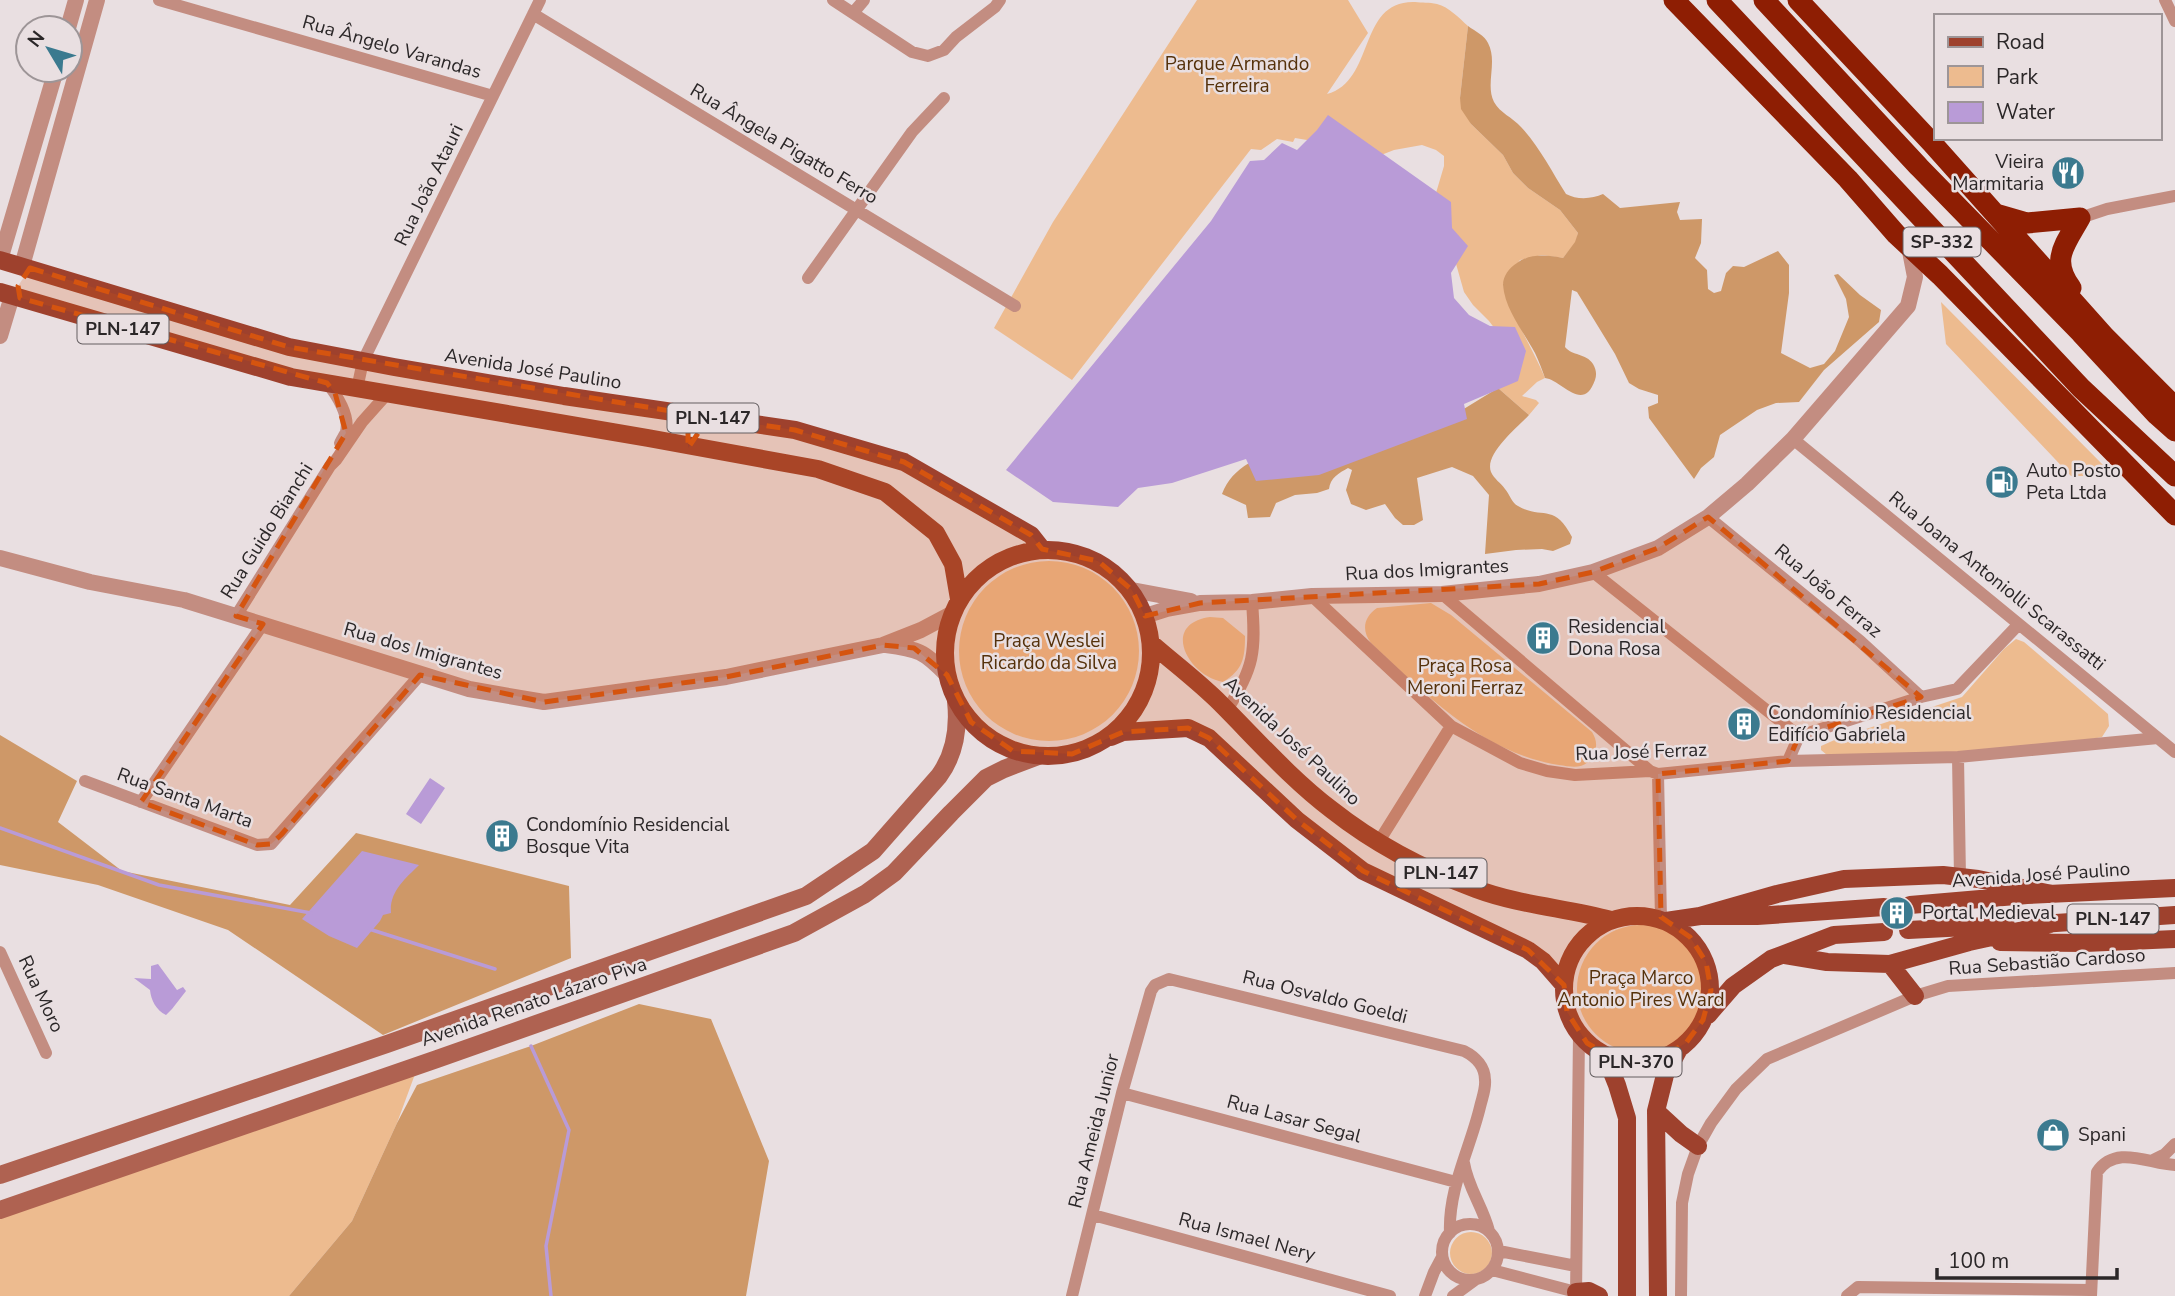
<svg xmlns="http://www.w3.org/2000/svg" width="2175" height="1296" font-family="'Nunito Sans',sans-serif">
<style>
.green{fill:#edbb8f}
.forest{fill:#ce9868}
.water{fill:#b99bd7}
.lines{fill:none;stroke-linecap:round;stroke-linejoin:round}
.stream{stroke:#b99bd7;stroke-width:3.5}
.minor{stroke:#c38d81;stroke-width:12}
.tertiary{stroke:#c38d81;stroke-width:16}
.secondary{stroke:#af6251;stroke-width:18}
.primary{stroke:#9e412d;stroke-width:18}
.motorway{stroke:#8e1e03;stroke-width:21}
.marked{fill:#d5540f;fill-opacity:0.2;stroke:#d5540f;stroke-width:5;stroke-dasharray:14 9;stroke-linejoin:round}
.labels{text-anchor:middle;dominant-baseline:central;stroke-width:5;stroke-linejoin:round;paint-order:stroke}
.shield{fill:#e9dfe1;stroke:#645e60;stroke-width:2}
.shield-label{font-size:18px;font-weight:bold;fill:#2b2728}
.street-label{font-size:19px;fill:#2b2728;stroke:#e9dfe1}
.park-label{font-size:19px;fill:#55310a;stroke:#e9dfe1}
.poi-label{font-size:19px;fill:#2b2728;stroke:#e9dfe1;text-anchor:start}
</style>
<rect width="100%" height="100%" fill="#e9dfe1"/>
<path class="green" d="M 1197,0 L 1348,0 L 1368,33 L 1327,94 C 1376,81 1357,0 1415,2 C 1422,3 1429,2 1437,4 C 1449,7 1459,18 1468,26 L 1460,98 L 1471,124 L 1503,155 L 1513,173 L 1528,188 L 1560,210 L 1578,233 L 1576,242 L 1563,258 L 1542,255 L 1520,260 L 1503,284 C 1512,318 1532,346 1545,378 L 1537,382 L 1522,396 L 1536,400 L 1539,403 L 1529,415 L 1498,388 L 1514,354 L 1489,321 L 1473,305 L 1464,292 L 1436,193 L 1444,166 L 1444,156 L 1436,150 L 1422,145 L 1394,150 L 1376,157 L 1319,142 L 1295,138 L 1293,142 L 1277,139 L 1261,150 L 1251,149 L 1072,380 L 994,328 L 1053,222 Z
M 1941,302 L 2114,476 L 2071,476 L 1946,344 Z
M959 651a90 90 0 1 1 180 0a90 90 0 1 1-180 0Z
M 1431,603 L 1451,615 L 1592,732 C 1597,740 1598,748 1592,757 C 1584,770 1572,767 1559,765 C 1482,753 1425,694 1371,643 C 1361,630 1364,617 1377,608 Z
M 1210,617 L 1223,618 L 1245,636 C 1245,658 1243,670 1223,682 C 1188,676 1160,624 1210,617 Z
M 2016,639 L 2024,642 L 2108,714 L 2109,726 L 2102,737 L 2092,739 L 1948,753 L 1827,755 L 1821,750 L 1821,746 L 1839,738 L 1962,697 L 2004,649 Z
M1577 989a64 64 0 1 1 128 0a64 64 0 1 1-128 0Z
M 418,1066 L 397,1123 L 352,1221 L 289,1296 L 0,1296 L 0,1212 Z
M1450 1253a21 21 0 1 1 42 0a21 21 0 1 1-42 0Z"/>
<path class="forest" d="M 1468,26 C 1475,31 1485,36 1488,43 C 1498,62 1485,84 1494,102 C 1500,113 1512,117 1521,127 C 1539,146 1552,172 1566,194 C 1577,200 1592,199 1603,194 L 1620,208 L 1680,202 L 1677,212 L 1680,220 L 1702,219 L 1701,243 L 1695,258 L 1707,270 L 1708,289 L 1714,293 L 1721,291 L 1726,273 L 1733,266 L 1744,267 L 1778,251 L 1789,265 L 1789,293 L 1781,353 L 1810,368 L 1824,364 L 1835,351 L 1849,317 L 1846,299 L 1834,275 L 1838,274 L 1860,295 L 1881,310 L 1879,322 L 1824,370 L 1799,402 L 1776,403 L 1757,410 L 1720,435 L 1714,457 L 1701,468 L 1694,479 L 1649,418 L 1648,407 L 1658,403 L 1658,395 L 1639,389 L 1629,383 L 1615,354 L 1577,292 L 1572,290 L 1565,347 C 1572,356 1586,353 1593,364 C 1596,369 1597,374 1595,380 C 1583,414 1562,380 1545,378 C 1542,370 1539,361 1535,353 C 1524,332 1505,310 1503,285 C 1503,276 1509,268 1517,263 C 1530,253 1548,255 1563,258 L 1575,242 L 1578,233 L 1560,210 L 1528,188 L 1513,173 L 1503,155 L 1471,124 L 1461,109 L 1460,98 Z
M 1498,388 L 1529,415 C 1517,428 1484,454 1491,472 C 1494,479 1501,483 1505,489 C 1510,495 1512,503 1518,506 C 1542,520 1554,502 1572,537 L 1570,544 L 1553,551 L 1542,549 L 1516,550 L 1485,554 L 1489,495 L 1473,476 L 1452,467 L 1417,478 L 1423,520 L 1414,525 L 1403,525 L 1395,518 L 1385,504 L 1366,510 L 1351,504 L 1346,490 L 1352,470 L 1348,468 C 1339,473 1330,478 1329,489 L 1317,493 L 1295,495 L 1276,503 L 1270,517 L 1248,518 L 1246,505 L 1222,494 C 1227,480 1236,471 1249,463 L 1436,426 Z
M 0,735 L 77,781 L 58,822 L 122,871 L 290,905 L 356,833 L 569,886 L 571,958 L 383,1035 L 228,930 L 98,885 L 0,865 Z
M 639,1004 L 711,1019 L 769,1161 L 746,1296 L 289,1296 L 352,1221 L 397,1123 L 417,1085 L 531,1046 Z"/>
<path class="water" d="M 1328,115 L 1451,202 L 1452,228 L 1468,246 L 1451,273 L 1454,298 L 1469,315 L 1490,326 L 1515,327 L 1526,351 L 1518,381 L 1464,404 L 1467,419 L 1319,475 L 1256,481 L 1246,459 L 1172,483 L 1138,488 L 1118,507 L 1053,502 L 1006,470 L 1211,221 L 1250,161 L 1264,160 L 1282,143 L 1297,150 L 1317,130 Z
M 430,778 L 445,788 L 421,824 L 406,814 Z
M 362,851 L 419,865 C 405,879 389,892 391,913 L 383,915 L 380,921 L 357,948 L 329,936 L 302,919 Z
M 158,964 L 177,990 L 183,987 L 186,991 L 172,1009 L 166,1015 C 156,1010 151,1000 150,990 L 134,978 L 151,979 L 151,966 Z"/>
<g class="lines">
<path class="stream" d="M 0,828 L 159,885 L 311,913
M 369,929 L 495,969
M 531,1046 L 569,1130 L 546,1246 L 551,1296"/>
<path class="minor" d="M 159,0 L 493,96
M 833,0 L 912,52 L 928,56 L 944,50 L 956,37 L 995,7 L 1000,0
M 2165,0 L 2175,21
M 853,13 L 864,0
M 533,14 L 1015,306
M 2080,218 L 2107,209 L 2175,196
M 808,278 L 912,132 L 944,98
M 327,383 C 337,395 350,416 346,432 C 346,433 340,442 340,443
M 357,389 L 363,361 L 540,0
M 1793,439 L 2175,752
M 1708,517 L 1860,641 L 1921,697
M 1593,572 L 1799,736 L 1788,761
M 1442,594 L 1650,771
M 1312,596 L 1451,726 L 1520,763 L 1547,771 L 1575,775 L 1650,771 L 1658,774 L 1788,761 L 1958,757 L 2158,738
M 236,616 L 330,466 L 336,460 L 362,422 L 387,394
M 1227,710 C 1254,668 1256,652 1252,602
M 1799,736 L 1921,697 L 1957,689 L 2018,625
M 1958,757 L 1960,877
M 1658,774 L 1661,919
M 85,781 L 257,845 L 271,844 L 420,675
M 141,802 L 263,624
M 1378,843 L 1451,726
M 0,952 L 46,1053
M 1122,1093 L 1456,1182
M 2153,1160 L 2165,1154 L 2175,1144
M 1464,1163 C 1468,1188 1483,1207 1489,1231
M 1093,1215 L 1390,1296
M1442 1252a28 28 0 1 1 56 0a28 28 0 1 1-56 0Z
M 1499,1251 L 1576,1266
M 1492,1270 L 1576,1292
M 1072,1296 L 1122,1093 L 1151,991 L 1155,985 L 1169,979 L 1464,1051 C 1476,1057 1485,1067 1485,1080 C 1486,1089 1482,1098 1480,1107 C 1470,1149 1448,1189 1450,1233
M 1425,1296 L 1434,1272 L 1442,1257
M 1453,1296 L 1475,1280
M 1576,1296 L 1579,1034
M 1681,1296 L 1682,1203 L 1688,1174 L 1698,1146 L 1711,1123 L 1736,1089 L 1767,1059 L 1915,996 L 1948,986 L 2175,973
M 1847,1296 L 1858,1287 L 2091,1290
M 2091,1296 L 2097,1172 C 2116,1144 2149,1164 2175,1165"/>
<path class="tertiary" d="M 68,28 L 76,0
M 0,260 L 56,70
M 22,266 L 97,0
M 0,336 L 12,296
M 0,558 L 90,582 L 184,600 L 469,689 L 544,702 L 726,677 L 883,645 L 921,630 L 953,613
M 1132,590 L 1191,601
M 1145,616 L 1167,609 L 1200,603 L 1252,602 L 1312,596 L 1442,594 L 1539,584 L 1593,572 L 1658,548 L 1708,517 L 1747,484 L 1793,439 L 1908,306 L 1915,277 L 1909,246
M 886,645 C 918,649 924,651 947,675"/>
<path class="secondary" d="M 0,1175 L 387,1044 L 806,896 L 873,851 L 939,776 C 955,754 959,729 956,701
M 0,1210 L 437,1059 L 794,933 L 865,894 L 894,873 L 951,813 L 986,778 L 1004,769 L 1038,756"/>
<path class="primary" d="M 0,260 L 289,347 L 394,367 L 564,396 L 795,430 L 904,462 L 1031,535 L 1042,549
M 0,292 L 291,377 L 648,438 L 818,469 L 885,492 L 936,533 L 953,564 L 959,599
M945 653a103 103 0 1 1 206 0a103 103 0 1 1-206 0Z
M 1152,644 C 1175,664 1199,682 1220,703 C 1256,739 1291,779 1332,810 C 1375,844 1425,870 1476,889 C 1519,905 1566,908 1611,920
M 1111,737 L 1123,732 L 1188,728 L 1209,738 L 1297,820 L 1363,871 L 1528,950 L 1543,961 L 1564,985
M 1910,905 L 2027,895 L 2175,888
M 1700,916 L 1777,894 L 1844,879 L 1943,875 L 1978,879 L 2052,894
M1564 989a73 73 0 1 1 146 0a73 73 0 1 1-146 0Z
M 1666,921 L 1700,916 L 1757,916 L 1884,907
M 2041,924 L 2175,915
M 1908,930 L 2006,925
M 2000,942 L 2085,943 L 2175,939
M 1785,955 L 1827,962 L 1890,964 L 1969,942 L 2051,924
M 1890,964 L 1915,996
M 1708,1015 L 1733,986 L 1771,959 L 1834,935 L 1884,932
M 1598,1052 L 1609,1065 L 1617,1085 L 1627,1118 L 1627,1296
M 1656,1111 L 1681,1134 L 1698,1146
M 1576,1292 L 1589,1291 L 1599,1296
M 1658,1296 L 1656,1111 L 1665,1075 L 1679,1049"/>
<path class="motorway" d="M 1674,0 L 1848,179 L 1896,234 L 1940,275 L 2175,515
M 1717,0 L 2081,388 L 2175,476
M 1764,0 L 1919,167 L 2081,333 L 2157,415 L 2175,431
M 1798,0 L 1931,142 L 2105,337 L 2175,407
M 1996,214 L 2027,223 L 2080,218
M 2071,288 C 2050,259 2065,245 2080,218"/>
</g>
<path class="marked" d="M 30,268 L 289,347 L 688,414 L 688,448 L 709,417 L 795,430 L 904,462 L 1031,535 L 1042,549 L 1098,561 L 1132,590 L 1145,616 L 1200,603 L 1539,584 L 1593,572 L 1658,548 L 1708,517 L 1921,697 L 1799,736 L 1788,761 L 1658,774 L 1661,917 L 1690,937 L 1706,962 L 1711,990 L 1703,1020 L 1686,1043 L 1659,1059 L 1637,1062 L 1615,1059 L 1587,1043 L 1567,1012 L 1564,985 L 1528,950 L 1363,871 L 1297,820 L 1209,738 L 1188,728 L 1123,732 L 1072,754 L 1013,751 L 971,722 L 947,675 L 914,648 L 883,645 L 726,677 L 544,702 L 420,675 L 281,835 L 271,844 L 257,845 L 141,802 L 263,624 L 236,616 L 346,433 L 335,393 L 327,383 L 20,298 L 18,286 Z"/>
<defs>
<g id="restaurant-disc" transform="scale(1.75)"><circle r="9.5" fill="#3b7a8f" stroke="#e9dfe1"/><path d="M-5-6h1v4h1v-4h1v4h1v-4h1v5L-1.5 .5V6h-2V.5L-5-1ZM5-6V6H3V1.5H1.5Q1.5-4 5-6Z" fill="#fff"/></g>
<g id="fuel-disc" transform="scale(1.75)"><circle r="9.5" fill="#3b7a8f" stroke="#e9dfe1"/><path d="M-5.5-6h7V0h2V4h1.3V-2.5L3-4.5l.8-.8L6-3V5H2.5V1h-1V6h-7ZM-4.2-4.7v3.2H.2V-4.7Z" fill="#fff"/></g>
<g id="building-disc" transform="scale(1.75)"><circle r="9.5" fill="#3b7a8f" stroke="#e9dfe1"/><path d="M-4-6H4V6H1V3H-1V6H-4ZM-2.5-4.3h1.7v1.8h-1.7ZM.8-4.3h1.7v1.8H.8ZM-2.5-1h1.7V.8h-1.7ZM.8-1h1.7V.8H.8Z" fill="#fff"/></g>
<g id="shop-disc" transform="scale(1.75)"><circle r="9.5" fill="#3b7a8f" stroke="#e9dfe1"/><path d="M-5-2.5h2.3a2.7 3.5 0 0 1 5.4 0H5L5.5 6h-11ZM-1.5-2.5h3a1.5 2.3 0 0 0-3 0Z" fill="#fff"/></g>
</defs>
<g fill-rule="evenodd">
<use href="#restaurant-disc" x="2068" y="173"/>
<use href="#fuel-disc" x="2002" y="482"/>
<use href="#building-disc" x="1543" y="638"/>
<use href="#building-disc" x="1744" y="724"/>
<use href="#building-disc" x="502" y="836"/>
<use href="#building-disc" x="1897" y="913"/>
<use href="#shop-disc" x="2053" y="1135"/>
</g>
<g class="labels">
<g class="shield">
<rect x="1903.5" y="227.5" width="77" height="29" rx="5"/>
<rect x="77.5" y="314.5" width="91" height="29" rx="5"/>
<rect x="667.5" y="403.5" width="91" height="29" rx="5"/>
<rect x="1395.5" y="858.5" width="91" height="29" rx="5"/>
<rect x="2067.5" y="904.5" width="91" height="29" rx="5"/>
<rect x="1590.5" y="1047.5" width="91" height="29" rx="5"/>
</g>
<g class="shield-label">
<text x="1942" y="242">SP-332</text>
<text x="123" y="329">PLN-147</text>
<text x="713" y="418">PLN-147</text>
<text x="1441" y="873">PLN-147</text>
<text x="2113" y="919">PLN-147</text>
<text x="1636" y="1062">PLN-370</text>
</g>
<g class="street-label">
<text transform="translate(392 47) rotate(16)">Rua Ângelo Varandas</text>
<text transform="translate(784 144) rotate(31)">Rua Ângela Pigatto Ferro</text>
<text transform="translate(429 185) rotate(-64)">Rua João Atauri</text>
<text transform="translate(533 369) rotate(9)">Avenida José Paulino</text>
<text transform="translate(267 531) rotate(-58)">Rua Guido Bianchi</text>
<text transform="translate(1427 570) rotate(-3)">Rua dos Imigrantes</text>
<text transform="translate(1997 581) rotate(39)">Rua Joana Antoniolli Scarassatti</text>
<text transform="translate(1828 591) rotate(40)">Rua João Ferraz</text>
<text transform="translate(423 651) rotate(16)">Rua dos Imigrantes</text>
<text transform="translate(1292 741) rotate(43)">Avenida José Paulino</text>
<text transform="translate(1641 752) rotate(-2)">Rua José Ferraz</text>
<text transform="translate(185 798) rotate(20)">Rua Santa Marta</text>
<text transform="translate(2041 875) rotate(-4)">Avenida José Paulino</text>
<text transform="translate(2047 962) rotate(-4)">Rua Sebastião Cardoso</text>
<text transform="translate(41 994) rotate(65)">Rua Moro</text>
<text transform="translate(1325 997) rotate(14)">Rua Osvaldo Goeldi</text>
<text transform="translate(534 1002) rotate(-19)">Avenida Renato Lázaro Piva</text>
<text transform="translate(1294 1119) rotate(15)">Rua Lasar Segal</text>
<text transform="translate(1094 1131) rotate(-76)">Rua Ameida Junior</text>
<text transform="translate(1247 1237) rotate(15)">Rua Ismael Nery</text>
</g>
<g class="park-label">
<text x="1237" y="64">Parque Armando<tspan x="1237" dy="22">Ferreira</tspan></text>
<text x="1049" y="641">Praça Weslei<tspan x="1049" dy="22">Ricardo da Silva</tspan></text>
<text x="1465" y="666">Praça Rosa<tspan x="1465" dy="22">Meroni Ferraz</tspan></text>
<text x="1641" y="978">Praça Marco<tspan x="1641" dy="22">Antonio Pires Ward</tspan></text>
</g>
<g class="poi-label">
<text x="2044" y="162" text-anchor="end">Vieira<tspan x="2044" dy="22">Marmitaria</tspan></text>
<text x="2026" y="471">Auto Posto<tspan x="2026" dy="22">Peta Ltda</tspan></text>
<text x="1568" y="627">Residencial<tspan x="1568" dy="22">Dona Rosa</tspan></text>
<text x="1768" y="713">Condomínio Residencial<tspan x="1768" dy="22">Edifício Gabriela</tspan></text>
<text x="526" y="825">Condomínio Residencial<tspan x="526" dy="22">Bosque Vita</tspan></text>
<text x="1922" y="913">Portal Medieval</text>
<text x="2078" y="1135">Spani</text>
</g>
</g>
<rect x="1934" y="14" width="228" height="126" fill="#e9dfe1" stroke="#9d9597" stroke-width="2"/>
<rect x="1948" y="37" width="35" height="10" fill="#9e412d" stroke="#9d9597" stroke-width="2"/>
<text x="1996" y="49" font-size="21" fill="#2b2728">Road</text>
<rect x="1948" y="66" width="35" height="21" fill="#edbb8f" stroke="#9d9597" stroke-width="2"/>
<text x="1996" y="84" font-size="21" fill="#2b2728">Park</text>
<rect x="1948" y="102" width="35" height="21" fill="#b99bd7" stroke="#9d9597" stroke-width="2"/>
<text x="1996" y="119" font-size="21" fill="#2b2728">Water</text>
<g transform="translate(49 49) rotate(308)"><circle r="33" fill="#e9dfe1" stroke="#9d9597" stroke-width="2"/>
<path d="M0-5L12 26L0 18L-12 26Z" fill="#3b7a8f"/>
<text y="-10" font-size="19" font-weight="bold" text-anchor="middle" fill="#2b2728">N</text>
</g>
<path d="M1937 1268v10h180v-10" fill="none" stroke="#2b2728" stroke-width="3.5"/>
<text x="1948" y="1268" font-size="21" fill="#2b2728" stroke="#e9dfe1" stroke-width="5" paint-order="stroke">100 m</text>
</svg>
